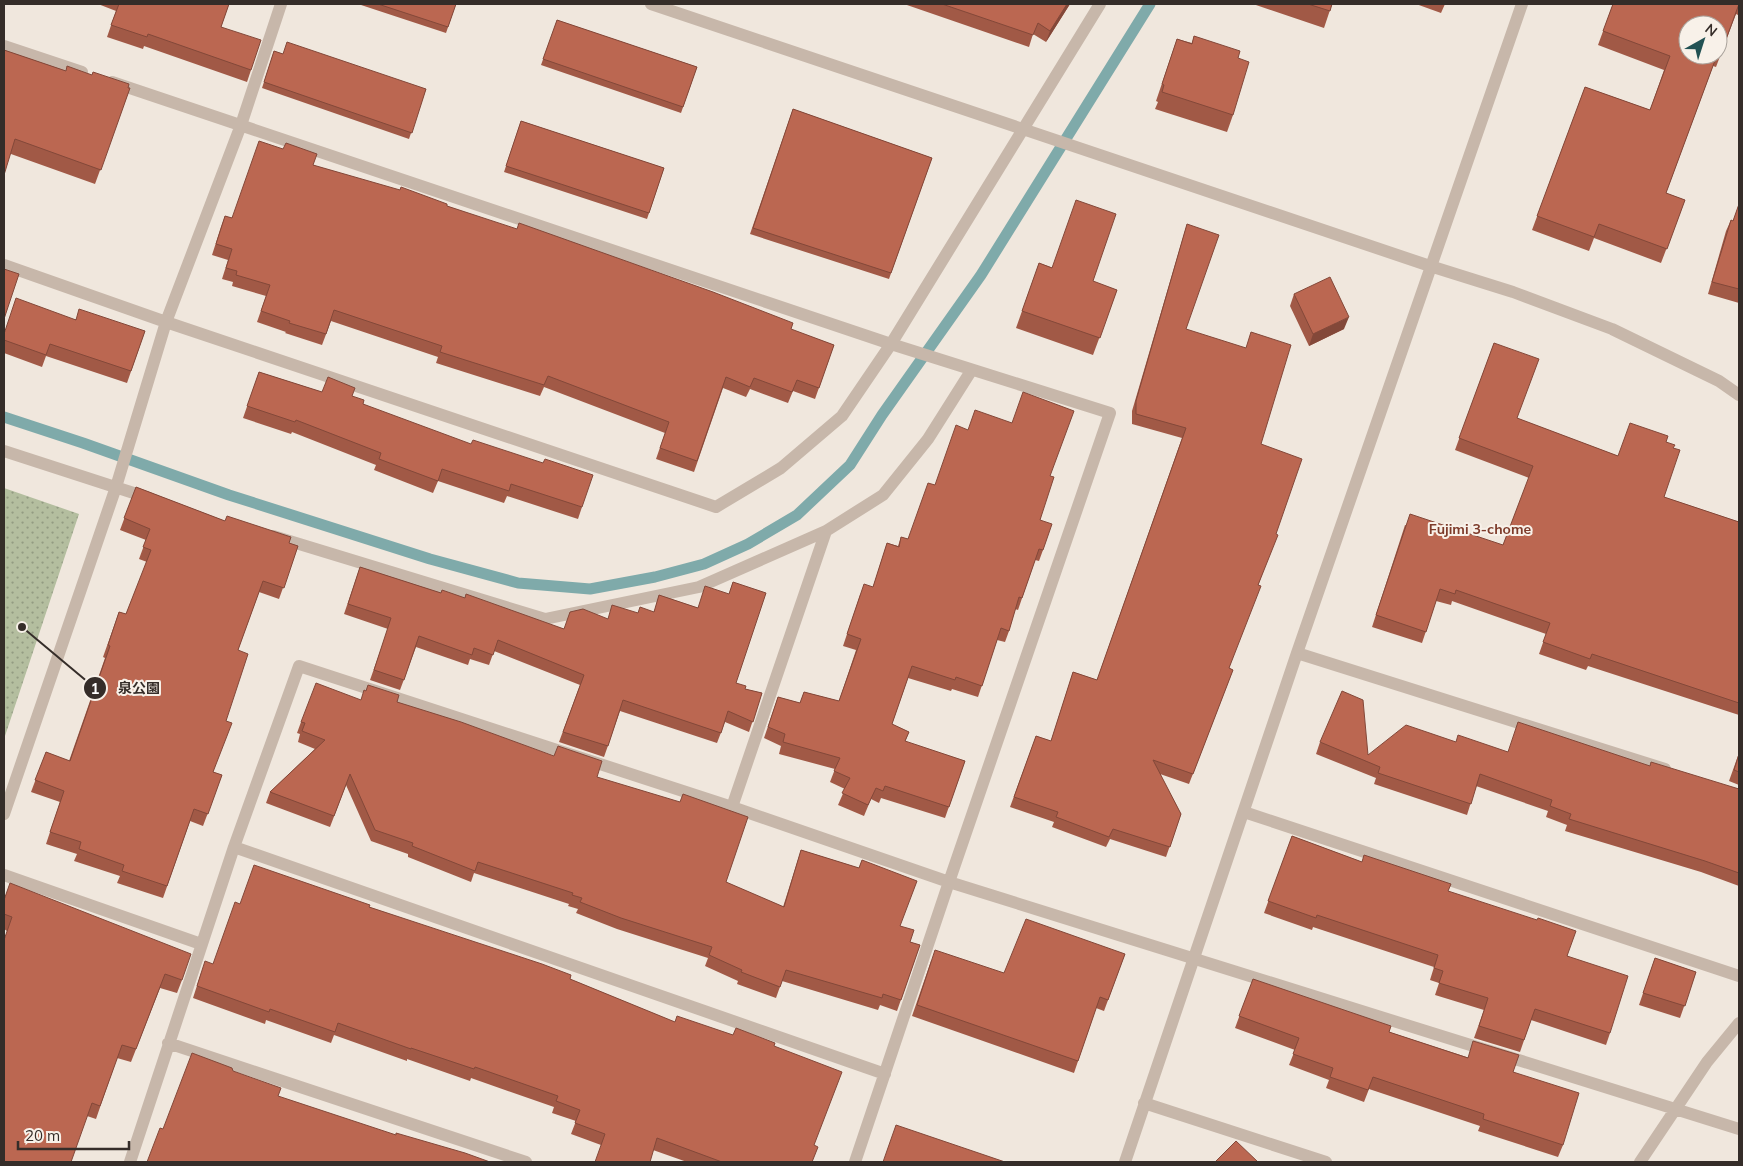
<svg xmlns="http://www.w3.org/2000/svg" width="1743" height="1166" font-family="Mulish,'Noto Sans JP',sans-serif">
<style>
.grass{fill:url(#grass-dots)}
.lines{fill:none;stroke-linecap:round;stroke-linejoin:round}
.stream{stroke:#7faaaa;stroke-width:11}
.minor{stroke:#c7b7aa;stroke-width:12}
.wall{fill:#a15946;fill-rule:evenodd}
.shaded-wall{fill:#834839}
.building{fill:#bb6751;stroke:#834839}
.labels{text-anchor:middle;dominant-baseline:central;stroke-width:4;stroke-linejoin:round;paint-order:stroke}
.neighbourhood-label{font-size:14px;font-weight:bold;fill:#7d3b2a;stroke:#f8f1e9}
.leader{fill:none;stroke:#352d29;stroke-width:2}
.callout-dot{fill:#352d29;stroke:#f8f1e9;stroke-width:2}
.mark-label{font-size:15px;text-anchor:middle;font-weight:bold;fill:#fff}
.callout-label{font-size:14px;text-anchor:middle;font-weight:bold;fill:#352d29;stroke:#f8f1e9;stroke-width:4;stroke-linejoin:round;paint-order:stroke}
</style>
<defs>
<pattern id="grass-dots" width="8" height="8" patternUnits="userSpaceOnUse" patternTransform="scale(1.25)"><rect width="8" height="8" fill="#b4be9f"/><path d="M2 2h.1M6 6h.1" fill="none" stroke="#939b82" stroke-width="1.8" stroke-linecap="round"/></pattern>
</defs>
<rect width="100%" height="100%" fill="#f0e7dd"/>
<path class="grass" d="M 4,488 L 79,514 L 4,739 Z"/>
<g class="lines">
<path class="stream" d="M 4,417 L 83,443 L 229,495 L 430,559 L 518,583 L 590,589 L 655,577 L 704,564 L 748,544 L 797,515 L 850,465 L 882,415 L 981,275 L 1150,4"/>
<path class="minor" d="M 651,4 L 1430,266 L 1513,292 L 1612,329 L 1719,381 L 1739,395
M 4,46 L 82,72
M 112,82 L 891,344 L 1110,413 L 949,882 L 855,1162
M 4,265 L 166,322 L 716,507 L 781,468 L 842,416 L 891,344 L 1100,4
M 4,451 L 149,498
M 826,531 L 732,807 L 949,882 L 1739,1129
M 273,536 L 545,619 L 699,587 L 826,531 L 883,495 L 928,439 L 971,371
M 1297,653 L 1665,769
M 1244,812 L 1739,976
M 4,814 L 116,487 L 166,322 L 241,125 L 281,4
M 234,847 L 885,1074
M 4,875 L 201,944
M 168,1043 L 526,1162
M 1144,1103 L 1326,1162
M 130,1162 L 234,847 L 299,666 L 732,807
M 1125,1162 L 1297,653 L 1522,4
M 1640,1162 L 1707,1062 L 1739,1023"/>
</g>
<path class="wall" d="M 98,4 L 229,4 L 221,27 L 251,70 L 247,82 L 144,46 L 143,49 L 107,37 L 116,11 Z
M 358,4 L 456,4 L 446,33 Z
M 904,4 L 1070,4 L 1046,42 L 1033,34 L 1029,47 Z
M 1253,4 L 1332,4 L 1324,28 Z
M 1416,4 L 1445,4 L 1441,13 Z
M 1613,4 L 1739,4 L 1739,12 L 1738,15 L 1736,14 L 1716,67 L 1713,66 L 1666,193 L 1685,200 L 1661,263 L 1594,238 L 1589,251 L 1532,230 L 1585,87 L 1650,110 L 1664,70 L 1598,45 ZM 1718,25 L 1718,55 L 1688,55 Z
M 557,20 L 697,67 L 681,113 L 541,65 Z
M 1194,36 L 1238,58 L 1233,115 L 1227,132 L 1155,109 L 1158,102 L 1156,101 L 1177,39 L 1192,43 Z
M 4,50 L 66,71 L 130,88 L 95,184 L 11,154 Z
M 274,51 L 283,54 L 426,89 L 409,139 L 262,88 Z
M 793,109 L 932,158 L 889,279 L 750,234 Z
M 521,121 L 664,168 L 647,219 L 504,172 Z
M 313,165 L 447,206 L 834,345 L 815,399 L 793,391 L 788,403 L 750,389 L 746,397 L 723,388 L 694,472 L 656,459 L 665,433 L 544,387 L 540,396 L 436,363 L 438,357 L 331,321 L 322,345 L 285,333 L 286,332 L 257,322 L 266,296 L 232,286 L 233,282 L 222,279 L 228,260 L 212,255 L 221,227 L 225,216 L 231,218 Z
M 1739,204 L 1739,303 L 1708,294 L 1726,231 L 1731,220 L 1733,221 Z
M 1187,224 L 1186,329 L 1261,444 L 1276,534 L 1258,586 L 1229,668 L 1233,670 L 1189,784 L 1160,774 L 1181,814 L 1166,857 L 1110,839 L 1106,847 L 1052,827 L 1054,822 L 1010,807 L 1036,736 L 1051,741 L 1073,672 L 1097,680 L 1182,438 L 1132,424 L 1132,411 L 1184,234 Z
M 1039,263 L 1117,290 L 1093,355 L 1016,328 Z
M 1294,294 L 1344,329 L 1309,346 L 1290,306 Z
M 75,319 L 145,331 L 127,383 L 46,356 L 42,367 L 4,353 L 4,334 Z
M 1494,343 L 1517,418 L 1618,456 L 1666,442 L 1673,448 L 1664,497 L 1739,522 L 1739,715 L 1588,666 L 1586,670 L 1539,654 L 1546,634 L 1452,601 L 1451,605 L 1436,601 L 1422,643 L 1372,627 L 1405,525 L 1503,545 L 1529,478 L 1455,450 Z
M 259,372 L 322,392 L 352,396 L 363,404 L 582,507 L 578,519 L 507,496 L 504,503 L 438,481 L 433,493 L 374,470 L 376,465 L 292,432 L 291,434 L 243,418 Z
M 1050,476 L 1040,520 L 1043,550 L 1039,561 L 1035,560 L 1018,610 L 1015,609 L 1009,631 L 1005,642 L 997,640 L 978,697 L 952,689 L 951,691 L 908,678 L 892,724 L 909,732 L 905,742 L 965,761 L 945,818 L 881,798 L 879,803 L 871,799 L 864,816 L 838,805 L 845,789 L 830,782 L 835,769 L 779,754 L 781,746 L 764,738 L 778,697 L 800,703 L 804,692 L 839,701 L 856,650 L 843,646 L 860,595 L 873,587 L 887,543 L 898,546 L 901,537 L 908,539 L 935,485 Z
M 136,487 L 225,521 L 298,546 L 279,599 L 259,592 L 238,650 L 226,721 L 213,772 L 222,775 L 203,826 L 190,821 L 163,898 L 117,883 L 120,876 L 74,861 L 77,854 L 46,844 L 60,802 L 31,792 L 46,752 L 69,761 L 105,658 L 103,657 L 119,612 L 126,614 L 147,562 L 139,559 L 146,540 L 120,530 Z
M 360,567 L 441,593 L 564,629 L 638,613 L 654,612 L 659,595 L 698,608 L 729,594 L 733,582 L 736,683 L 745,689 L 762,693 L 749,732 L 725,722 L 717,743 L 620,711 L 604,757 L 559,742 L 580,685 L 494,651 L 489,665 L 470,659 L 468,665 L 416,647 L 400,690 L 370,680 L 388,629 L 344,614 Z
M 360,700 L 397,702 L 597,777 L 726,882 L 783,907 L 801,850 L 859,868 L 862,860 L 900,926 L 910,942 L 920,945 L 897,1011 L 880,1005 L 878,1010 L 782,981 L 776,998 L 737,984 L 738,981 L 705,966 L 708,958 L 617,929 L 576,913 L 578,909 L 568,906 L 569,904 L 474,873 L 471,882 L 408,857 L 408,854 L 371,841 L 346,785 L 330,827 L 266,803 L 270,792 L 315,749 L 298,742 L 300,734 L 297,733 L 301,722 Z
M 1320,742 L 1368,755 L 1456,742 L 1508,752 L 1649,766 L 1739,789 L 1739,886 L 1701,872 L 1565,831 L 1567,825 L 1546,817 L 1548,811 L 1476,786 L 1467,815 L 1374,784 L 1376,778 L 1316,754 Z
M 1739,753 L 1739,785 L 1729,781 Z
M 1292,836 L 1362,862 L 1448,891 L 1568,956 L 1610,1033 L 1606,1045 L 1531,1020 L 1520,1052 L 1474,1038 L 1484,1010 L 1435,995 L 1439,983 L 1430,980 L 1434,967 L 1313,927 L 1312,930 L 1264,913 Z
M 4,900 L 182,980 L 177,993 L 160,988 L 131,1062 L 117,1058 L 96,1119 L 87,1116 L 7,931 L 4,929 Z
M 369,907 L 570,979 L 674,1022 L 733,1035 L 774,1046 L 814,1145 L 812,1162 L 687,1162 L 653,1150 L 601,1145 L 571,1134 L 576,1121 L 552,1113 L 554,1107 L 471,1078 L 470,1081 L 407,1059 L 407,1061 L 334,1035 L 331,1043 L 266,1020 L 265,1024 L 193,998 L 201,973 L 213,964 Z
M 1125,954 L 1104,1011 L 1096,1008 L 1074,1073 L 912,1016 L 931,961 L 1004,973 Z
M 1655,958 L 1696,972 L 1680,1018 L 1639,1005 Z
M 1253,979 L 1389,1032 L 1513,1072 L 1563,1145 L 1558,1157 L 1478,1131 L 1480,1126 L 1369,1089 L 1364,1102 L 1326,1088 L 1329,1080 L 1289,1065 L 1295,1050 L 1235,1028 Z"/>
<path class="shaded-wall" d="M 1067,4 L 1070,4 L 1046,42 L 1050,31 Z
M 1349,317 L 1344,329 L 1309,346 L 1313,334 Z"/>
<path class="building" d="M 119,4 L 229,4 L 221,27 L 261,40 L 251,70 L 148,34 L 147,37 L 111,25 Z
M 378,4 L 456,4 L 448,27 Z
M 942,4 L 1067,4 L 1050,31 L 1038,23 L 1033,35 Z
M 1308,4 L 1332,4 L 1330,11 Z
M 1613,4 L 1739,4 L 1721,53 L 1718,52 L 1718,25 L 1688,25 L 1688,55 L 1717,55 L 1666,193 L 1685,200 L 1667,249 L 1599,224 L 1594,237 L 1537,216 L 1585,87 L 1650,110 L 1670,56 L 1603,31 Z
M 557,20 L 697,67 L 683,107 L 543,59 Z
M 1194,36 L 1240,51 L 1238,58 L 1249,62 L 1233,115 L 1162,92 L 1164,85 L 1162,84 L 1177,39 L 1192,44 Z
M 287,42 L 426,89 L 412,133 L 264,82 L 274,51 L 283,54 Z
M 4,50 L 66,71 L 67,66 L 92,75 L 93,72 L 129,84 L 128,88 L 130,88 L 101,170 L 15,139 L 4,175 Z
M 793,109 L 932,158 L 891,273 L 753,228 Z
M 521,121 L 664,168 L 649,213 L 506,166 Z
M 259,141 L 283,149 L 286,143 L 317,154 L 313,165 L 400,190 L 401,187 L 447,204 L 447,206 L 517,229 L 519,223 L 713,292 L 793,323 L 791,329 L 834,345 L 819,388 L 797,380 L 792,392 L 754,378 L 750,387 L 726,377 L 697,461 L 660,448 L 669,422 L 548,376 L 544,385 L 440,352 L 442,346 L 334,310 L 326,334 L 289,323 L 290,321 L 261,311 L 270,285 L 236,275 L 237,271 L 226,268 L 232,249 L 216,244 L 225,216 L 232,218 Z
M 1076,200 L 1116,214 L 1093,281 L 1117,290 L 1100,338 L 1022,311 L 1039,263 L 1052,268 Z
M 1739,204 L 1739,289 L 1712,282 L 1731,220 L 1733,221 Z
M 1187,224 L 1219,235 L 1186,329 L 1246,348 L 1251,332 L 1291,345 L 1261,444 L 1302,459 L 1276,534 L 1278,535 L 1258,585 L 1261,586 L 1229,668 L 1233,670 L 1193,774 L 1153,760 L 1181,814 L 1170,847 L 1113,829 L 1109,837 L 1056,817 L 1058,812 L 1014,797 L 1036,736 L 1051,741 L 1073,672 L 1097,680 L 1186,428 L 1136,414 L 1136,401 Z
M 4,269 L 19,274 L 4,319 Z
M 1330,277 L 1349,317 L 1313,334 L 1294,294 Z
M 16,298 L 76,320 L 79,309 L 145,331 L 131,371 L 50,344 L 46,355 L 4,340 L 4,334 Z
M 1494,343 L 1539,359 L 1517,418 L 1618,456 L 1630,423 L 1668,436 L 1666,442 L 1675,445 L 1673,448 L 1680,450 L 1664,497 L 1739,522 L 1739,703 L 1592,654 L 1590,659 L 1543,642 L 1550,623 L 1456,590 L 1455,594 L 1440,589 L 1426,632 L 1376,615 L 1410,514 L 1503,545 L 1533,466 L 1459,438 Z
M 259,372 L 322,392 L 328,377 L 355,388 L 352,396 L 364,400 L 363,404 L 471,444 L 473,440 L 543,463 L 545,459 L 593,475 L 582,507 L 511,484 L 509,491 L 442,469 L 438,481 L 379,459 L 381,453 L 296,420 L 295,422 L 247,406 Z
M 1023,392 L 1074,411 L 1050,476 L 1054,477 L 1040,520 L 1052,524 L 1043,550 L 1039,549 L 1022,598 L 1019,597 L 1009,631 L 1001,628 L 982,686 L 956,677 L 955,680 L 912,666 L 892,724 L 909,732 L 905,741 L 965,761 L 949,807 L 885,786 L 883,791 L 876,788 L 868,805 L 842,793 L 850,778 L 834,771 L 840,758 L 783,742 L 785,734 L 768,727 L 778,697 L 800,703 L 804,692 L 839,701 L 861,639 L 847,634 L 864,584 L 873,587 L 887,543 L 899,547 L 901,537 L 908,539 L 928,483 L 935,485 L 956,425 L 968,430 L 975,410 L 1012,423 Z
M 136,487 L 225,521 L 227,516 L 291,537 L 289,543 L 298,546 L 284,588 L 263,581 L 238,650 L 248,654 L 226,721 L 232,723 L 213,772 L 222,775 L 208,814 L 194,809 L 167,886 L 122,871 L 124,865 L 79,849 L 81,842 L 50,832 L 64,791 L 35,780 L 46,752 L 70,761 L 110,646 L 108,645 L 119,612 L 126,614 L 151,550 L 143,547 L 150,529 L 124,518 Z
M 360,567 L 441,593 L 442,590 L 465,598 L 466,594 L 564,629 L 570,612 L 583,609 L 608,619 L 612,605 L 638,613 L 640,607 L 654,612 L 659,595 L 698,608 L 705,586 L 729,594 L 733,582 L 766,593 L 736,683 L 746,686 L 745,689 L 762,693 L 753,722 L 728,711 L 721,733 L 623,700 L 608,746 L 563,732 L 584,675 L 498,640 L 493,655 L 474,648 L 472,655 L 419,636 L 404,680 L 374,670 L 391,618 L 348,604 Z
M 316,683 L 361,700 L 364,690 L 366,691 L 368,685 L 399,695 L 397,702 L 461,722 L 554,756 L 558,746 L 602,761 L 597,777 L 680,802 L 683,794 L 748,817 L 726,882 L 784,907 L 801,850 L 859,868 L 862,860 L 917,881 L 900,926 L 914,930 L 910,942 L 920,945 L 901,1000 L 883,994 L 882,998 L 786,970 L 780,987 L 741,972 L 742,970 L 709,955 L 712,947 L 621,918 L 580,902 L 582,898 L 572,895 L 573,893 L 478,862 L 475,871 L 412,846 L 413,843 L 375,830 L 350,774 L 334,816 L 270,792 L 325,740 L 302,731 L 305,723 L 301,722 Z
M 1342,691 L 1363,700 L 1368,755 L 1406,725 L 1456,742 L 1458,735 L 1508,752 L 1518,722 L 1650,766 L 1651,762 L 1739,789 L 1739,873 L 1705,861 L 1569,819 L 1571,814 L 1550,806 L 1552,800 L 1480,774 L 1471,804 L 1378,773 L 1380,767 L 1320,742 Z
M 1739,754 L 1739,772 L 1734,770 Z
M 1292,836 L 1362,862 L 1364,855 L 1451,884 L 1448,891 L 1537,920 L 1538,918 L 1576,931 L 1567,956 L 1628,976 L 1610,1033 L 1535,1009 L 1524,1040 L 1479,1026 L 1488,998 L 1439,983 L 1443,971 L 1434,968 L 1438,955 L 1317,915 L 1316,918 L 1268,901 Z
M 254,865 L 370,905 L 369,907 L 542,964 L 571,975 L 570,979 L 675,1022 L 677,1016 L 733,1035 L 736,1028 L 775,1043 L 774,1046 L 842,1072 L 814,1145 L 818,1147 L 812,1162 L 722,1162 L 657,1138 L 650,1162 L 595,1162 L 605,1134 L 575,1123 L 580,1110 L 556,1101 L 558,1096 L 475,1067 L 474,1069 L 411,1048 L 411,1049 L 338,1023 L 335,1032 L 270,1009 L 269,1012 L 197,986 L 205,961 L 213,964 L 235,902 L 240,904 Z
M 10,883 L 191,954 L 182,980 L 165,974 L 136,1049 L 122,1045 L 100,1106 L 92,1103 L 71,1162 L 4,1162 L 4,940 L 12,917 L 4,914 L 4,900 Z
M 1026,919 L 1125,954 L 1108,1000 L 1100,997 L 1078,1061 L 917,1005 L 935,950 L 1004,973 Z
M 1655,958 L 1696,972 L 1685,1006 L 1643,993 Z
M 1253,979 L 1391,1026 L 1389,1032 L 1468,1058 L 1473,1041 L 1519,1055 L 1513,1072 L 1579,1093 L 1563,1145 L 1483,1119 L 1484,1114 L 1373,1077 L 1368,1090 L 1330,1077 L 1333,1068 L 1293,1054 L 1299,1038 L 1239,1016 Z
M 192,1053 L 232,1068 L 233,1071 L 281,1088 L 278,1096 L 396,1135 L 396,1133 L 465,1153 L 490,1162 L 147,1162 L 160,1128 L 163,1129 Z
M 896,1125 L 1005,1162 L 883,1162 Z
M 1236,1141 L 1258,1162 L 1215,1162 Z"/>
<g class="labels">
<g class="neighbourhood-label">
<text x="1480" y="529">Fujimi 3-chome</text>
</g>
</g>
<path class="leader" d="M22 627L95 688"/>
<g class="callout-dot">
<circle cx="22" cy="627" r="5"/>
<circle cx="95" cy="688" r="12"/>
</g>
<g class="mark-label">
<text x="95" y="694">1</text>
</g>
<g class="callout-label">
<text x="139" y="693">泉公園</text>
</g>
<rect width="1743" height="1166" fill="none" stroke="#352d29" stroke-width="10"/>
<g transform="translate(1703 40) rotate(39)"><circle r="24" fill="#f8f1e9" stroke="#aaa39c"/>
<path d="M0-4L9 19L0 12L-9 19Z" fill="#225153"/>
<text y="-8" font-size="14" font-weight="bold" text-anchor="middle" fill="#352d29">N</text>
</g>
<path d="M18 1141v8h111v-8" fill="none" stroke="#352d29" stroke-width="2.5"/>
<text x="25" y="1141" font-size="15" fill="#352d29" stroke="#f8f1e9" stroke-width="4" paint-order="stroke">20 m</text>
</svg>
